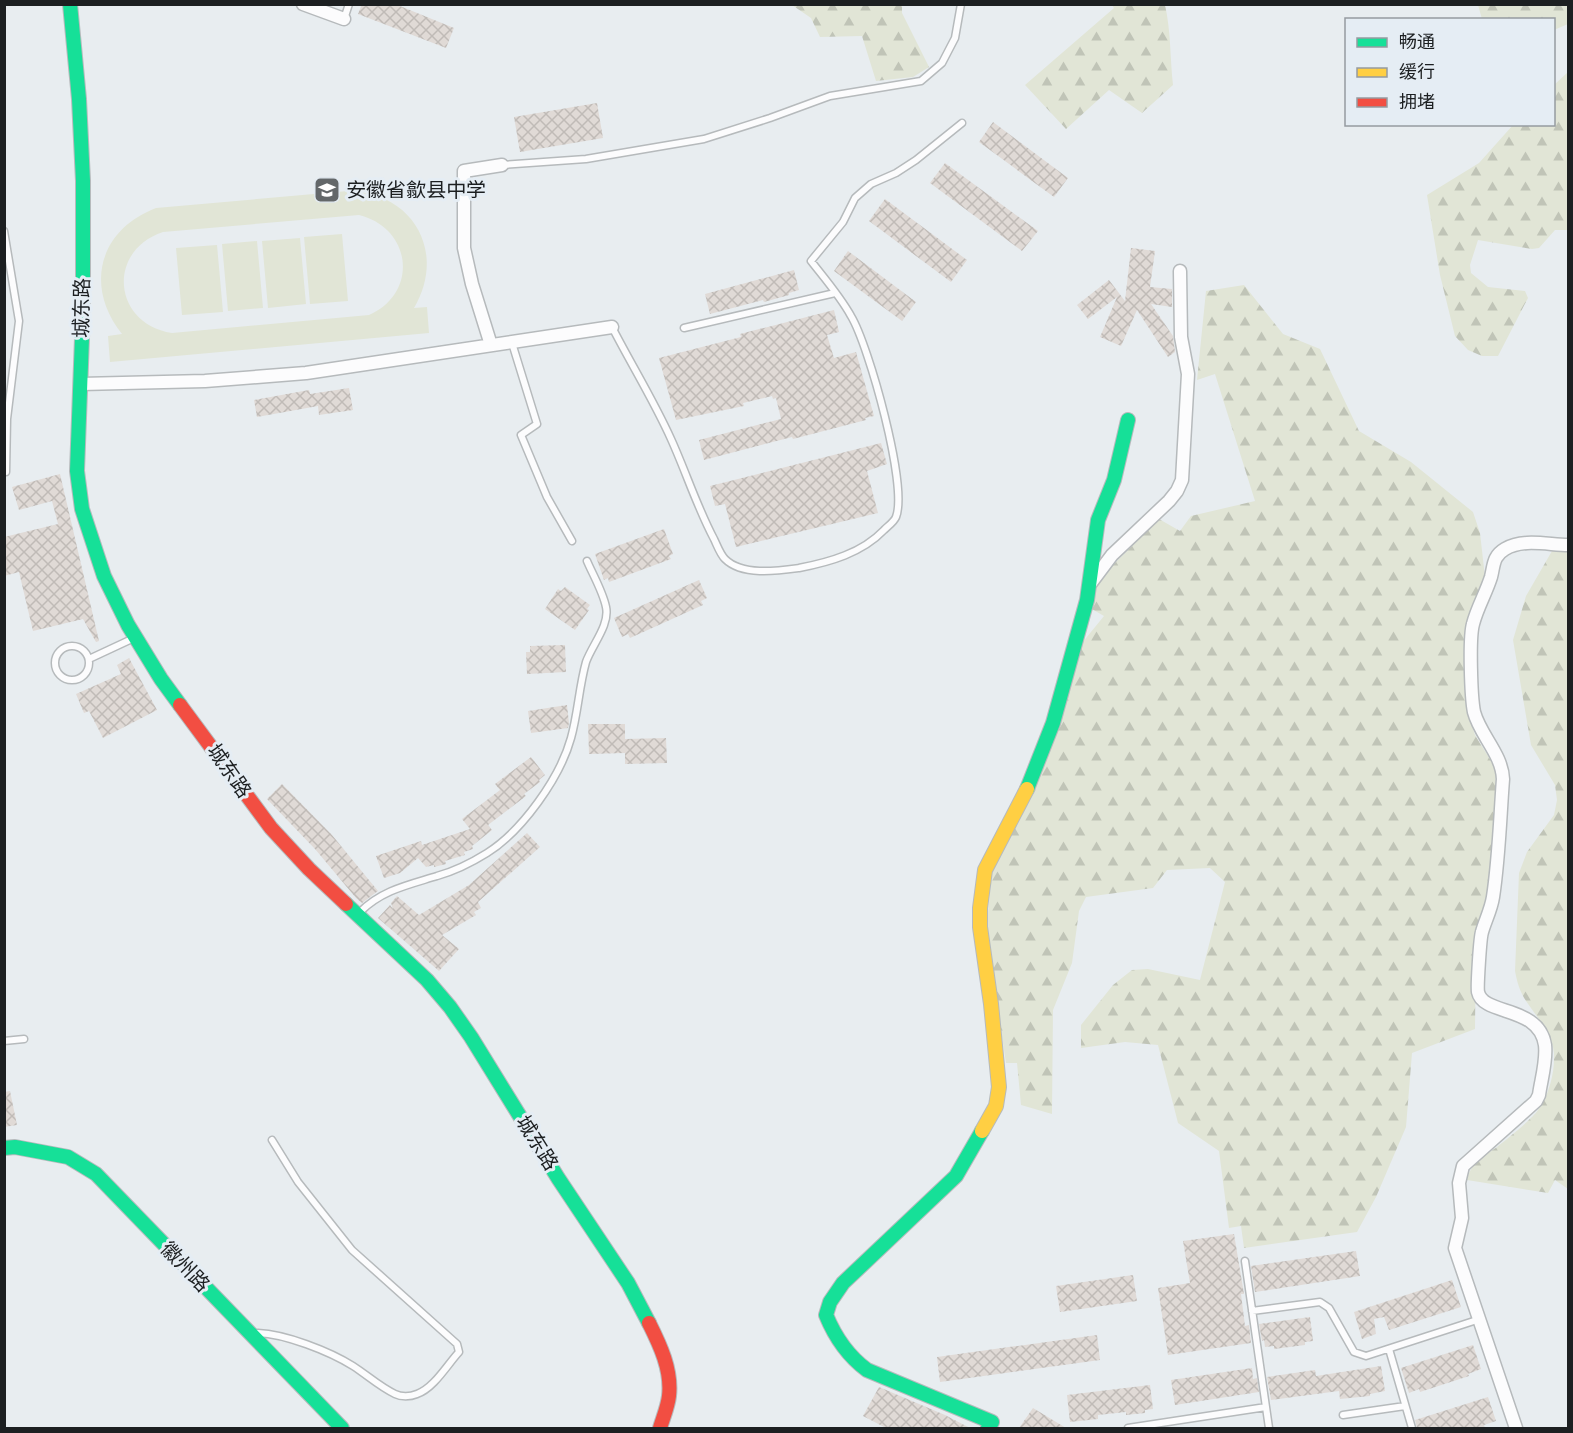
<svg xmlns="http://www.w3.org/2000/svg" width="1573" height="1433" font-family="Karla,'Noto Sans SC',sans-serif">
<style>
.grass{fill:#e1e5d6;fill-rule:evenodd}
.forest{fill:url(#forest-firs)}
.building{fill:url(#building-cross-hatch)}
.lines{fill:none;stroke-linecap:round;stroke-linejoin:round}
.lane-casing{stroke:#b6babc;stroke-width:9}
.street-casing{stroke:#b6babc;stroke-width:15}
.fast-casing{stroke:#b6babc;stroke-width:16}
.slow-casing{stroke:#b6babc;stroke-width:16}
.jam-casing{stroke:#b6babc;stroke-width:16}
.lane{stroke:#fcfcfd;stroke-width:6}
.street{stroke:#fcfcfd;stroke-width:12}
.fast{stroke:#16e098;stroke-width:14}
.slow{stroke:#ffcf43;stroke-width:14}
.jam{stroke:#f24e42;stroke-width:14}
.labels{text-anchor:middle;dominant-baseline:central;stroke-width:6;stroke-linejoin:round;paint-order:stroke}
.poi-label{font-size:20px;fill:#1c1f21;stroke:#e5edf4;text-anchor:start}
.street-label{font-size:20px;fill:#1c1f21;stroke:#e5edf4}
</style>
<defs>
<pattern id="forest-firs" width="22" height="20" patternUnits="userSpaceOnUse" patternTransform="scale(1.5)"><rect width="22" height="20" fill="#e1e5d6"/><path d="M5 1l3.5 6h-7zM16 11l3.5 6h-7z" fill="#c0c4b7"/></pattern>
<pattern id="building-cross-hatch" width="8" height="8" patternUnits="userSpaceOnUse" patternTransform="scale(1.5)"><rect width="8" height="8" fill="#e0dad6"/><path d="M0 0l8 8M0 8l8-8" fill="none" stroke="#c0bbb7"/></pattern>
</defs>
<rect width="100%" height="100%" fill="#e8edf0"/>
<path class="grass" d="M 348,191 C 413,192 447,252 414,308 L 427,307 L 429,333 L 110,362 L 108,336 L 122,334 C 84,286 99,230 156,208 ZM 359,215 C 412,228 419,293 369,315 L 172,333 C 113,324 106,251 163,232 Z
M 342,234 L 348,301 L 310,304 L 304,237 Z
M 300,238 L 306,304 L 268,308 L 262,241 Z
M 257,241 L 263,308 L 228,311 L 222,244 Z
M 217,245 L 223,312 L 182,315 L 176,248 Z"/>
<path class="forest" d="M 792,5 L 902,5 L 902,13 L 929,67 L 913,77 L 876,81 L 862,36 L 820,37 L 811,18 Z
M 1112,5 L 1165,5 C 1171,31 1170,58 1173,85 L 1142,113 L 1109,90 L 1066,129 L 1025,85 L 1114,8 Z
M 1478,5 L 1568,5 L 1568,24 L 1554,30 L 1554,20 L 1482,19 Z
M 1568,72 L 1568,230 L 1555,230 L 1539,248 L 1532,249 L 1478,240 L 1470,265 L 1471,273 L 1488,287 L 1525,291 L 1528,298 L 1498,356 L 1482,356 L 1468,350 L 1455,336 L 1440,275 L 1427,195 L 1479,163 L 1513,125 L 1554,124 L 1554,85 Z
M 1244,285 L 1283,334 L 1320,349 L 1359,431 L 1411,462 L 1473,512 L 1480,533 L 1485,577 L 1464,639 L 1467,710 L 1475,735 L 1493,764 L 1496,774 L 1490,893 L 1476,936 L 1475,1029 L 1412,1053 L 1406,1127 L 1376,1197 L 1357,1232 L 1244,1248 L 1241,1226 L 1229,1228 L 1219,1151 L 1178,1123 L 1158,1045 L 1125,1042 L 1081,1048 L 1081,1025 L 1113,985 L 1132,970 L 1148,969 L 1200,980 L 1225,882 L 1210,868 L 1167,870 L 1153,888 L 1086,897 L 1079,911 L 1072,963 L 1053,1010 L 1052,1114 L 1021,1105 L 1017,1063 L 1006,1063 L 986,932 L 993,863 L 1082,643 L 1104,616 L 1090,608 L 1095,583 L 1159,519 L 1180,531 L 1191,516 L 1255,501 L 1215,374 L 1197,380 L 1206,291 Z
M 1568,550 L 1568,1189 L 1555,1180 L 1548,1193 L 1467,1180 C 1471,1162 1483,1157 1497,1147 C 1507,1139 1531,1120 1538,1110 C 1549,1095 1555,1072 1554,1053 C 1552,1032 1537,1018 1526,1001 C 1520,992 1517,982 1515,971 L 1519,873 L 1527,852 L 1554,815 L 1557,800 L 1555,785 L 1531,745 L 1513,640 L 1526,596 L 1552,551 Z"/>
<path class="building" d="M 362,4 L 395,4 L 454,28 L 446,48 L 358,14 Z
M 597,103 L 603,138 L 520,152 L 514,117 Z
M 993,122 L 1068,178 L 1054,197 L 979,142 Z
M 945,163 L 1038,231 L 1022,251 L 930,183 Z
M 885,199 L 967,260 L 951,282 L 869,221 Z
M 1131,248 L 1155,251 L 1150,287 L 1172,289 L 1172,307 L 1151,304 L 1173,336 L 1175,352 L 1168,357 L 1137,310 L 1121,346 L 1100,337 L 1117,297 L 1088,319 L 1077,305 L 1109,280 L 1125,301 Z
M 848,251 L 916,302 L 902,321 L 834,271 Z
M 794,270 L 799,290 L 789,293 L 789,295 L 764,302 L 763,300 L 710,314 L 705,294 Z
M 834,310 L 839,332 L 827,335 L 834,358 L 856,352 L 874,416 L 865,418 L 866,420 L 793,439 L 792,437 L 704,460 L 699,440 L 781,419 L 776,398 L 773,399 L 772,396 L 743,403 L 744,406 L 676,420 L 659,358 L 741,337 L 740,334 Z
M 349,388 L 353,410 L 319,415 L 318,406 L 257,417 L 254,400 L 309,390 L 310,394 Z
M 881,443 L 887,464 L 867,471 L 878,513 L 736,547 L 725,504 L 715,506 L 710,486 Z
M 60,474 L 99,641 L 96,642 L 83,619 L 33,631 L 19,572 L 4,576 L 4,537 L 58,524 L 52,501 L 19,510 L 12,487 Z
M 664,529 L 673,554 L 669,556 L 671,559 L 609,582 L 608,578 L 604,580 L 595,554 Z
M 699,580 L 707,598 L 701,601 L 703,605 L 630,638 L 628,634 L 622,637 L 614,618 Z
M 565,587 L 590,605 L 587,609 L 589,610 L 575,630 L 545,609 L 558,589 L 561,591 Z
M 565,645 L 566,672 L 527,674 L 526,652 L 530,652 L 530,646 Z
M 129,658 L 157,710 L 103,738 L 89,711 L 84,713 L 76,694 L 121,674 L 117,665 Z
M 567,705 L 569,723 L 568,728 L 531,733 L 528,711 Z
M 588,724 L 625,724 L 625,739 L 666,738 L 667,763 L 625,764 L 625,753 L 589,754 Z
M 531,757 L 545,775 L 539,780 L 540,782 L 524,794 L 526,796 L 488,825 L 492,830 L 472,846 L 473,849 L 464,852 L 465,855 L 445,861 L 446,864 L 434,867 L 434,865 L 426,867 L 418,858 L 400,873 L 384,878 L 376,856 L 421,841 L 422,845 L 470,829 L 462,819 L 500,790 L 495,784 Z
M 282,784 L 332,835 L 378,891 L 362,903 L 356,898 L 315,849 L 267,799 Z
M 527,833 L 540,847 L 478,902 L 481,908 L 474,912 L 476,915 L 442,935 L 459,949 L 439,971 L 378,918 L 390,905 L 393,909 L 391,903 L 397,896 L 419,915 L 469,885 Z
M 10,1091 L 17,1125 L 4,1127 L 4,1092 Z
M 1234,1234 L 1244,1294 L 1241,1294 L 1245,1326 L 1249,1325 L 1251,1343 L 1168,1355 L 1158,1288 L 1190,1283 L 1183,1241 Z
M 1356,1251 L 1360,1276 L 1255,1292 L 1251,1266 Z
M 1133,1275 L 1137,1301 L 1060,1312 L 1056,1286 Z
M 1452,1280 L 1461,1307 L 1389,1330 L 1384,1317 L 1374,1319 L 1376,1334 L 1362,1339 L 1354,1312 Z
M 1310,1317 L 1313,1341 L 1305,1342 L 1305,1345 L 1274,1349 L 1274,1346 L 1265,1347 L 1264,1340 L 1262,1341 L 1259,1324 Z
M 1097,1335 L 1100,1360 L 940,1382 L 937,1357 Z
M 1473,1345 L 1481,1369 L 1468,1374 L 1469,1376 L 1420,1392 L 1419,1389 L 1409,1393 L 1401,1368 Z
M 1381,1366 L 1385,1391 L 1370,1394 L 1370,1396 L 1340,1399 L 1339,1391 L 1271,1400 L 1267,1377 L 1315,1370 L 1316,1376 Z
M 1252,1368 L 1253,1379 L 1257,1378 L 1259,1392 L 1175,1405 L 1171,1380 Z
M 1150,1385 L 1153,1409 L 1145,1410 L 1145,1413 L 1126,1415 L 1126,1412 L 1098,1415 L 1098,1419 L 1070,1422 L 1067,1395 Z
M 879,1387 L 945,1415 L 970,1428 L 886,1428 L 863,1416 Z
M 1488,1397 L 1496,1421 L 1484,1425 L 1485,1428 L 1417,1428 L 1415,1420 Z
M 1033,1408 L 1066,1428 L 1019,1428 Z"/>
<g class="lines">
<g class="lane-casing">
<path id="lane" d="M 344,19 L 349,4
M 502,165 L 586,159 L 704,139 L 770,118 L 830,96 L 921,81 L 942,63 L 955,38 L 961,4
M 4,231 L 19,321 L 7,419 L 6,472
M 612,327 C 631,364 654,401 671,439 C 686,472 697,507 714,539 C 717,545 720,554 725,559 C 742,576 777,571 799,568 C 830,562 862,553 884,530 C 888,526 894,522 896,517 C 908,486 869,346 851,316 C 840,296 825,279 811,261 L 843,222 L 855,198 L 871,184 L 896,173 L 916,160 L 962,123
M 684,328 L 835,293
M 512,343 L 537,424 L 521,435 L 547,497 L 572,541
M55 663a17 17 0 1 1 34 0a17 17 0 1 1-34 0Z
M 89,659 L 134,638
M 360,912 C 382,890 408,885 437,876 C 455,871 471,863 487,853 C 522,831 560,778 571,738 C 578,713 579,687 586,662 C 592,645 610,625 606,607 C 603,592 593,575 587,561
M 4,1041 L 24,1039
M 1245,1261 L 1269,1428
M 1252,1311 L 1320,1302 L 1329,1308 L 1354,1352 L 1366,1356 L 1480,1319
M 258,1333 C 285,1334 329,1351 353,1366 C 367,1375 380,1387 395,1394 C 401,1397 410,1397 417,1394 C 434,1388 447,1365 459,1352 L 457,1344 L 352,1250 L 298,1182 L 272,1140
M 1389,1349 L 1412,1428
M 1343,1415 L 1405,1406
M 1128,1428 L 1266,1407"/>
</g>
<g class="street-casing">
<path id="street" d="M 303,4 L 344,19
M 491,345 L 472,284 L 464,248 L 464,171 L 502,165
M 81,384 L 205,381 L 306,373 L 612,327
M 1091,583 L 1112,555 L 1169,501 L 1177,491 L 1182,480 L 1188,374 L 1181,337 L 1180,271
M 1516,1428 L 1455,1248 L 1462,1218 L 1459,1183 L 1463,1166 L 1536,1101 L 1539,1095 C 1541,1080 1547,1061 1545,1045 C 1539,1005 1483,1016 1478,992 C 1477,987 1480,938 1482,932 C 1485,921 1491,910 1493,897 C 1499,858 1500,818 1503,779 C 1502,754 1480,735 1474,712 C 1471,697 1469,638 1473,624 C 1477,608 1486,593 1491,577 C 1494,565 1493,556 1505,549 C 1523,538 1549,545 1568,545"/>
</g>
<g class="fast-casing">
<path id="fast" d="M 70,4 L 79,99 L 83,181 L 83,311 L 77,471 L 82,509 L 104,576 L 128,625 L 161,679 L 180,705
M 1027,789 L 1053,723 L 1087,600 L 1098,520 L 1114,480 L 1128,420
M 346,904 L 427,980 L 450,1007 L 471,1037 L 558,1178 L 628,1283 L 649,1323
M 982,1131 L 956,1176 L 843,1283 L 830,1302 L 826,1315 C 835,1337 848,1356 867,1370 L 992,1422 L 988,1428
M 4,1148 L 15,1147 L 68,1157 L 96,1174 L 342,1428"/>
</g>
<g class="slow-casing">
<path id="slow" d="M 982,1131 L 996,1106 L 999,1087 L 991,1004 L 980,927 L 980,908 L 985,870 L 1027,789"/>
</g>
<g class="jam-casing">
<path id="jam" d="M 180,705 L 271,828 L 309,869 L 346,904
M 649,1323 C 660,1345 672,1370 669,1396 C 668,1406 663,1418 660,1428"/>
</g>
<use href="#lane" class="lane"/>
<use href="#street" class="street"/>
<use href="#fast" class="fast"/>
<use href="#slow" class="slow"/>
<use href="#jam" class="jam"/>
</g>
<defs>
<g id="school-square" transform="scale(1.35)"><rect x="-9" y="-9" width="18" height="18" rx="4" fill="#636769" stroke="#e5edf4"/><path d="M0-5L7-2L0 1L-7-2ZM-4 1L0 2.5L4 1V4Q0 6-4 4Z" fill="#fff"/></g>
</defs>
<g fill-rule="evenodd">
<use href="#school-square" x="327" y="190"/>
</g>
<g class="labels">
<g class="poi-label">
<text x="346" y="190">安徽省歙县中学</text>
</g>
<g class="street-label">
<text transform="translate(82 308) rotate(-89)">城东路</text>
<text transform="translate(229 771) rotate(55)">城东路</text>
<text transform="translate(537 1143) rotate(58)">城东路</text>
<text transform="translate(185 1267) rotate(46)">徽州路</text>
</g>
</g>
<rect width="1573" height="1433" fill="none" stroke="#1c1f21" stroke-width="12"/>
<rect x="1345" y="18" width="210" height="108" fill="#e5edf4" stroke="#959ba0" stroke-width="1.5"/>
<rect x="1357" y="38" width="30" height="9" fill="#16e098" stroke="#959ba0" stroke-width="1.5"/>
<text x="1399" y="48" font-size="18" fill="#1c1f21">畅通</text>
<rect x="1357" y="68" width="30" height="9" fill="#ffcf43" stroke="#959ba0" stroke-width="1.5"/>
<text x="1399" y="78" font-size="18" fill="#1c1f21">缓行</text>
<rect x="1357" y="98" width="30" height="9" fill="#f24e42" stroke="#959ba0" stroke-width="1.5"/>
<text x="1399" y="108" font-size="18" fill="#1c1f21">拥堵</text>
</svg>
